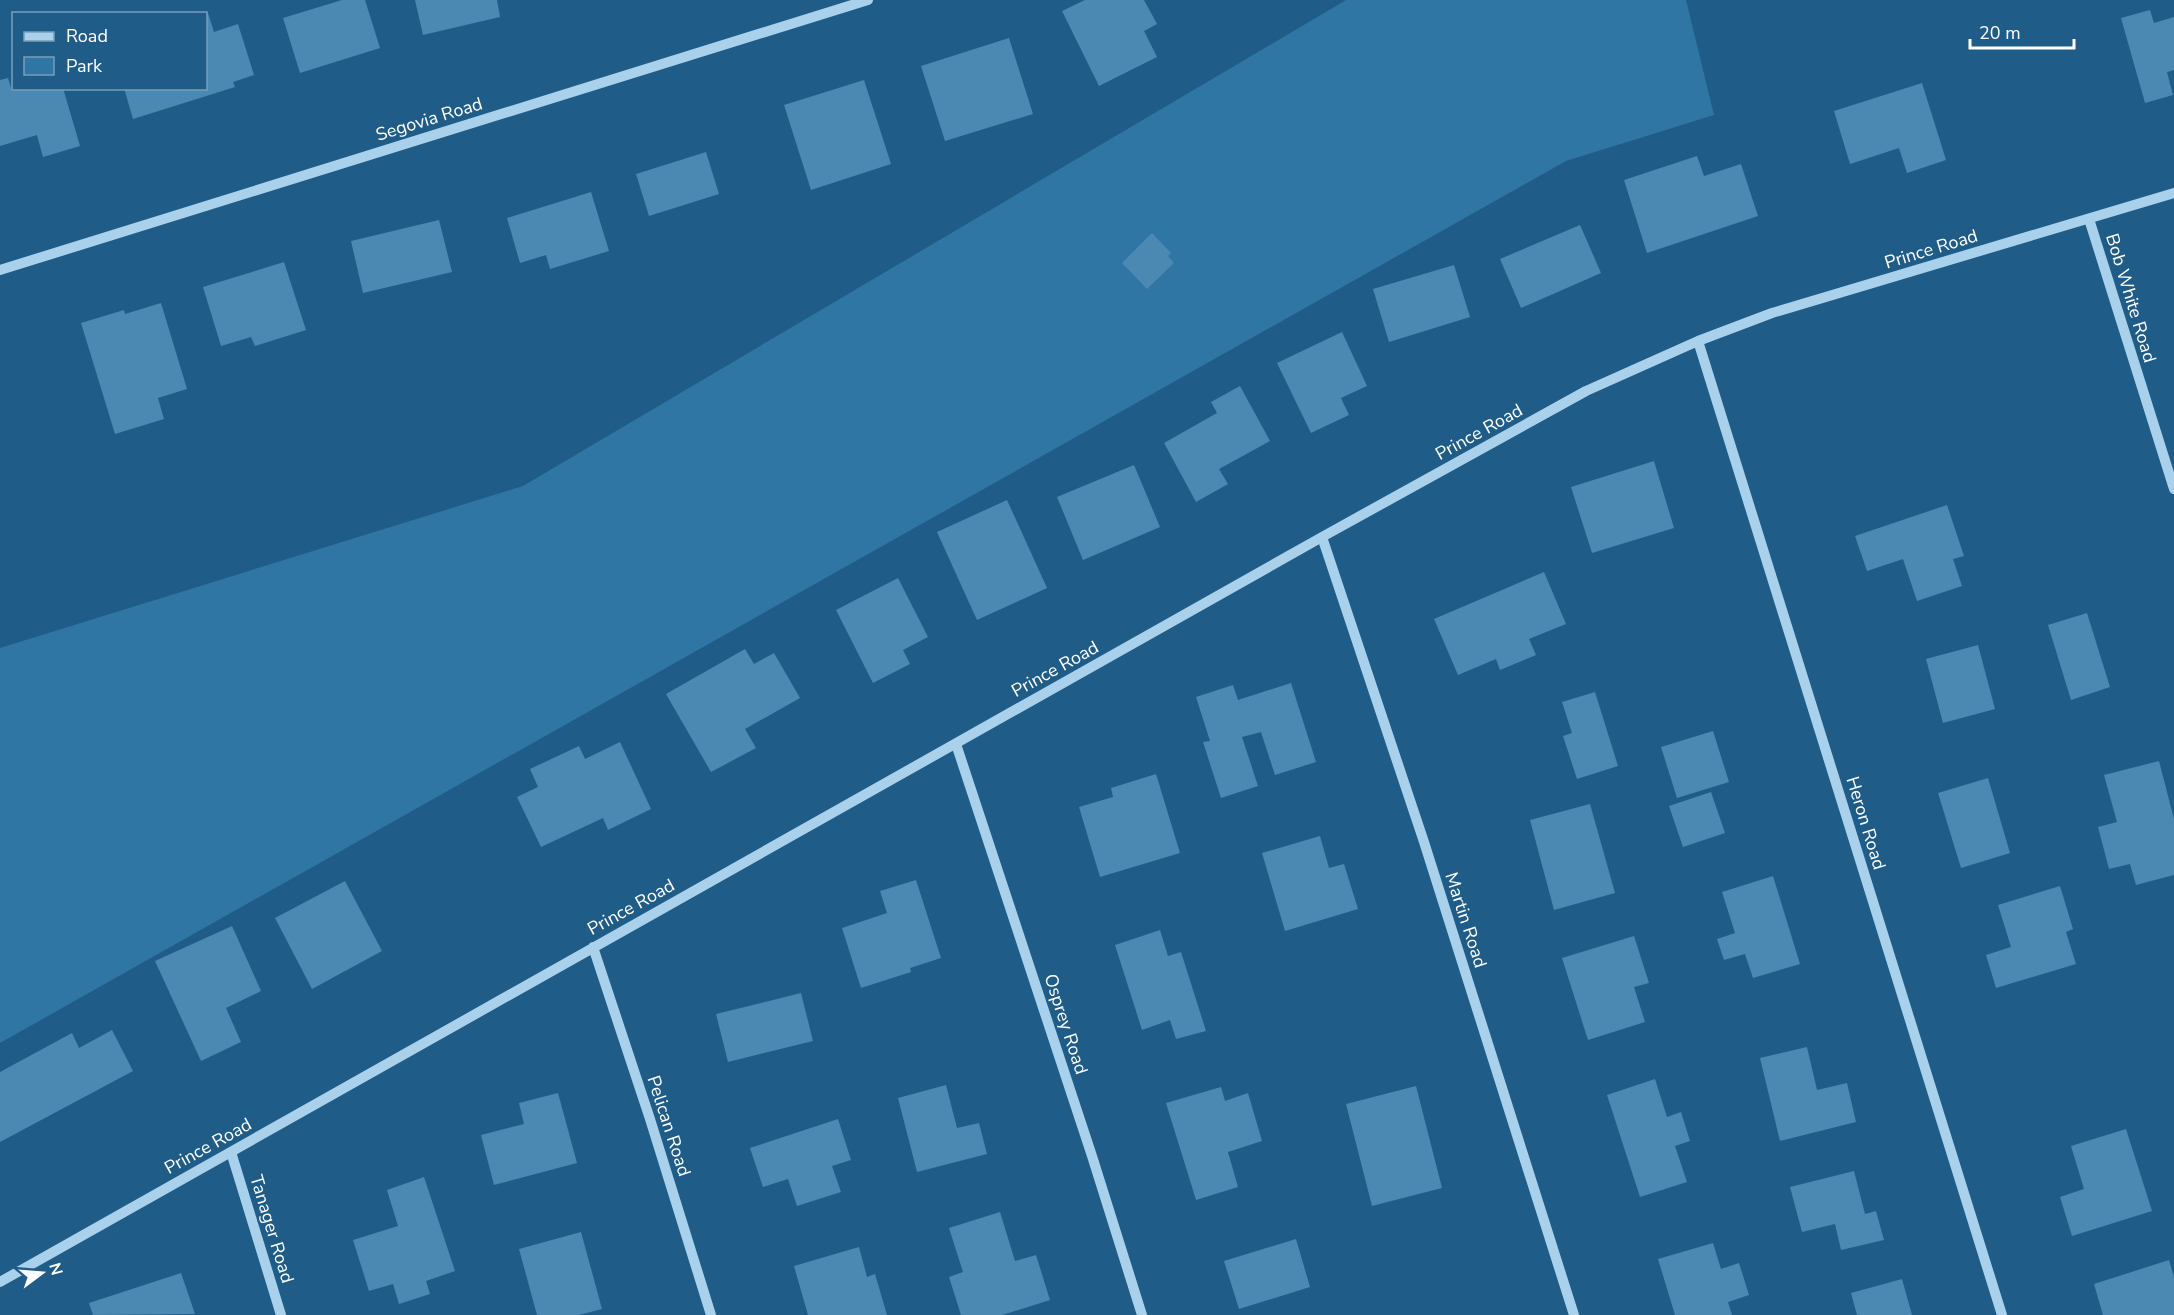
<svg xmlns="http://www.w3.org/2000/svg" width="2174" height="1315" font-family="'Nunito Sans',sans-serif">
<style>
.green{fill:#2f76a4}
.building{fill:#4b89b2}
.lines{fill:none;stroke-linecap:round;stroke-linejoin:round}
.minor{stroke:#a9d1eb;stroke-width:10}
.labels{text-anchor:middle;dominant-baseline:central;stroke-width:4.5;stroke-linejoin:round;paint-order:stroke}
.street-label{font-size:18px;fill:#fff;stroke:#1f5d88}
</style>
<rect width="100%" height="100%" fill="#1f5d88"/>
<path class="green" d="M 1346,0 L 1686,0 L 1714,115 L 1566,161 L 0,1043 L 0,648 L 523,486 Z"/>
<path class="building" d="M 342,0 L 365,0 L 380,48 L 300,73 L 283,18 Z
M 415,0 L 497,0 L 500,17 L 423,35 Z
M 1085,0 L 1144,0 L 1157,24 L 1144,31 L 1157,57 L 1099,86 L 1062,11 Z
M 2150,10 L 2154,23 L 2174,17 L 2174,70 L 2167,72 L 2173,95 L 2145,103 L 2121,18 Z
M 208,13 L 214,32 L 238,24 L 254,75 L 233,82 L 235,87 L 133,119 L 124,88 L 206,88 L 206,14 Z
M 1009,38 L 1033,114 L 945,141 L 921,66 Z
M 8,78 L 12,91 L 20,88 L 63,88 L 80,146 L 43,157 L 37,135 L 0,146 L 0,80 Z
M 864,80 L 891,164 L 811,190 L 784,105 Z
M 1922,83 L 1946,160 L 1907,173 L 1899,148 L 1850,164 L 1834,111 Z
M 706,152 L 719,194 L 649,216 L 636,174 Z
M 1697,156 L 1704,176 L 1741,164 L 1758,216 L 1647,253 L 1624,180 Z
M 591,192 L 609,251 L 550,269 L 546,255 L 520,263 L 507,218 Z
M 439,220 L 452,272 L 363,293 L 351,241 Z
M 1580,225 L 1601,273 L 1521,308 L 1500,259 Z
M 1152,233 L 1171,253 L 1168,256 L 1174,263 L 1147,289 L 1122,263 Z
M 284,262 L 306,330 L 255,346 L 251,337 L 221,346 L 203,287 Z
M 1454,265 L 1470,317 L 1389,342 L 1373,289 Z
M 161,303 L 187,389 L 158,398 L 164,419 L 115,434 L 81,323 L 124,310 L 125,314 Z
M 1342,332 L 1367,386 L 1341,398 L 1349,415 L 1311,433 L 1277,363 Z
M 1240,386 L 1270,441 L 1219,469 L 1228,484 L 1196,502 L 1164,443 L 1217,413 L 1211,402 Z
M 1654,461 L 1674,528 L 1592,553 L 1571,487 Z
M 1134,465 L 1160,527 L 1083,560 L 1057,497 Z
M 1007,500 L 1047,588 L 977,620 L 937,532 Z
M 1947,505 L 1964,556 L 1953,559 L 1962,586 L 1917,601 L 1903,559 L 1867,571 L 1855,536 Z
M 1544,572 L 1566,624 L 1529,639 L 1536,655 L 1500,670 L 1496,659 L 1458,675 L 1434,619 Z
M 898,578 L 928,637 L 903,650 L 910,664 L 873,683 L 836,610 Z
M 2087,613 L 2110,687 L 2071,700 L 2048,625 Z
M 1978,645 L 1995,709 L 1943,723 L 1926,659 Z
M 745,649 L 754,664 L 774,653 L 800,698 L 745,729 L 756,748 L 711,772 L 666,694 Z
M 1291,683 L 1316,762 L 1275,775 L 1261,732 L 1242,737 L 1258,786 L 1221,798 L 1203,742 L 1210,741 L 1196,697 L 1233,685 L 1238,700 Z
M 1595,692 L 1618,766 L 1577,779 L 1563,736 L 1572,733 L 1562,702 Z
M 1713,731 L 1729,782 L 1677,798 L 1661,747 Z
M 620,742 L 651,809 L 608,830 L 603,818 L 541,847 L 517,797 L 538,787 L 530,769 L 579,746 L 585,759 Z
M 2159,761 L 2174,819 L 2174,875 L 2136,885 L 2130,864 L 2109,869 L 2098,827 L 2117,822 L 2104,775 Z
M 1156,774 L 1180,853 L 1100,877 L 1079,807 L 1113,797 L 1111,788 Z
M 1988,778 L 2010,853 L 1961,868 L 1938,793 Z
M 1711,792 L 1725,833 L 1683,847 L 1669,806 Z
M 1590,804 L 1615,893 L 1554,910 L 1530,820 Z
M 1320,836 L 1329,868 L 1344,864 L 1358,909 L 1285,931 L 1262,853 Z
M 1773,876 L 1800,964 L 1753,978 L 1745,954 L 1724,960 L 1717,939 L 1735,933 L 1722,892 Z
M 916,880 L 941,958 L 910,968 L 911,972 L 861,988 L 842,928 L 887,913 L 880,891 Z
M 345,881 L 382,951 L 312,989 L 275,918 Z
M 2060,886 L 2073,929 L 2066,932 L 2076,964 L 1996,988 L 1986,955 L 2011,947 L 1998,905 Z
M 232,926 L 261,991 L 226,1008 L 241,1042 L 201,1061 L 155,961 Z
M 1160,930 L 1168,956 L 1181,952 L 1206,1031 L 1176,1039 L 1170,1020 L 1142,1030 L 1115,945 Z
M 1634,936 L 1649,983 L 1634,987 L 1645,1022 L 1588,1040 L 1562,958 Z
M 801,993 L 813,1041 L 728,1062 L 716,1014 Z
M 112,1030 L 133,1071 L 0,1142 L 0,1072 L 72,1033 L 79,1048 Z
M 1807,1047 L 1817,1090 L 1847,1083 L 1856,1122 L 1780,1141 L 1760,1058 Z
M 1655,1079 L 1667,1117 L 1681,1112 L 1690,1141 L 1675,1146 L 1687,1182 L 1640,1197 L 1607,1095 Z
M 946,1085 L 957,1128 L 979,1123 L 987,1154 L 917,1172 L 898,1098 Z
M 1416,1086 L 1442,1188 L 1372,1206 L 1346,1104 Z
M 1221,1087 L 1225,1101 L 1248,1093 L 1262,1141 L 1228,1152 L 1238,1187 L 1196,1200 L 1166,1103 Z
M 558,1093 L 577,1163 L 494,1185 L 481,1135 L 524,1124 L 519,1103 Z
M 838,1119 L 851,1160 L 832,1166 L 841,1192 L 797,1206 L 788,1179 L 763,1187 L 750,1148 Z
M 2126,1129 L 2152,1211 L 2072,1236 L 2060,1197 L 2084,1189 L 2071,1146 Z
M 1854,1171 L 1865,1214 L 1876,1211 L 1884,1240 L 1841,1250 L 1835,1224 L 1802,1232 L 1790,1187 Z
M 424,1177 L 455,1271 L 426,1281 L 430,1294 L 399,1304 L 393,1284 L 369,1291 L 353,1240 L 398,1226 L 387,1190 Z
M 1000,1212 L 1015,1261 L 1036,1255 L 1050,1300 L 1002,1315 L 961,1315 L 949,1277 L 963,1272 L 949,1228 Z
M 581,1232 L 602,1309 L 579,1315 L 537,1315 L 519,1249 Z
M 1296,1239 L 1310,1287 L 1239,1309 L 1224,1261 Z
M 1713,1243 L 1721,1269 L 1739,1263 L 1749,1295 L 1728,1302 L 1732,1315 L 1675,1315 L 1658,1259 Z
M 859,1247 L 867,1277 L 875,1274 L 887,1315 L 808,1315 L 794,1266 Z
M 2169,1260 L 2174,1277 L 2174,1315 L 2103,1315 L 2094,1284 Z
M 181,1273 L 195,1314 L 93,1315 L 89,1303 Z
M 1902,1279 L 1912,1315 L 1857,1315 L 1851,1293 Z"/>
<g class="lines">
<path class="minor" d="M 2089,219 L 2174,489
M 0,270 L 868,0
M 1698,341 L 2002,1315
M 1322,537 L 1424,842 L 1574,1315
M 956,744 L 1092,1156 L 1142,1315
M 593,947 L 650,1119 L 711,1315
M 231,1152 L 281,1315
M 0,1282 L 1322,537 L 1586,391 L 1698,341 L 1772,313 L 2174,193"/>
</g>
<g class="labels">
<g class="street-label">
<text transform="translate(429 119) rotate(-17)">Segovia Road</text>
<text transform="translate(1931 249) rotate(-17)">Prince Road</text>
<text transform="translate(2131 298) rotate(73)">Bob White Road</text>
<text transform="translate(1479 432) rotate(-29)">Prince Road</text>
<text transform="translate(1055 669) rotate(-29)">Prince Road</text>
<text transform="translate(1866 823) rotate(73)">Heron Road</text>
<text transform="translate(631 907) rotate(-29)">Prince Road</text>
<text transform="translate(1466 920) rotate(72)">Martin Road</text>
<text transform="translate(1066 1024) rotate(72)">Osprey Road</text>
<text transform="translate(669 1126) rotate(72)">Pelican Road</text>
<text transform="translate(208 1146) rotate(-29)">Prince Road</text>
<text transform="translate(272 1229) rotate(73)">Tanager Road</text>
</g>
</g>
<rect x="12" y="12" width="195" height="78" fill="#1f5d88" stroke="#799eb8" stroke-width="1.5"/>
<rect x="24" y="32" width="30" height="9" fill="#a9d1eb" stroke="#799eb8" stroke-width="1.5"/>
<text x="66" y="42" font-size="18" fill="#ffffff">Road</text>
<rect x="24" y="57" width="30" height="18" fill="#2f76a4" stroke="#799eb8" stroke-width="1.5"/>
<text x="66" y="72" font-size="18" fill="#ffffff">Park</text>
<g transform="translate(42 1273) rotate(74)" stroke="#1f5d88" stroke-width="4.5" paint-order="stroke">
<path d="M0-4.5L10 22L0 15L-10 22Z" fill="#ffffff"/>
<text y="-9" font-size="16" font-weight="bold" text-anchor="middle" fill="#ffffff">N</text>
</g>
<path d="M1970 39v9h104v-9" fill="none" stroke="#ffffff" stroke-width="3"/>
<text x="1979" y="39" font-size="18" fill="#ffffff" stroke="#1f5d88" stroke-width="4.5" paint-order="stroke">20 m</text>
</svg>
